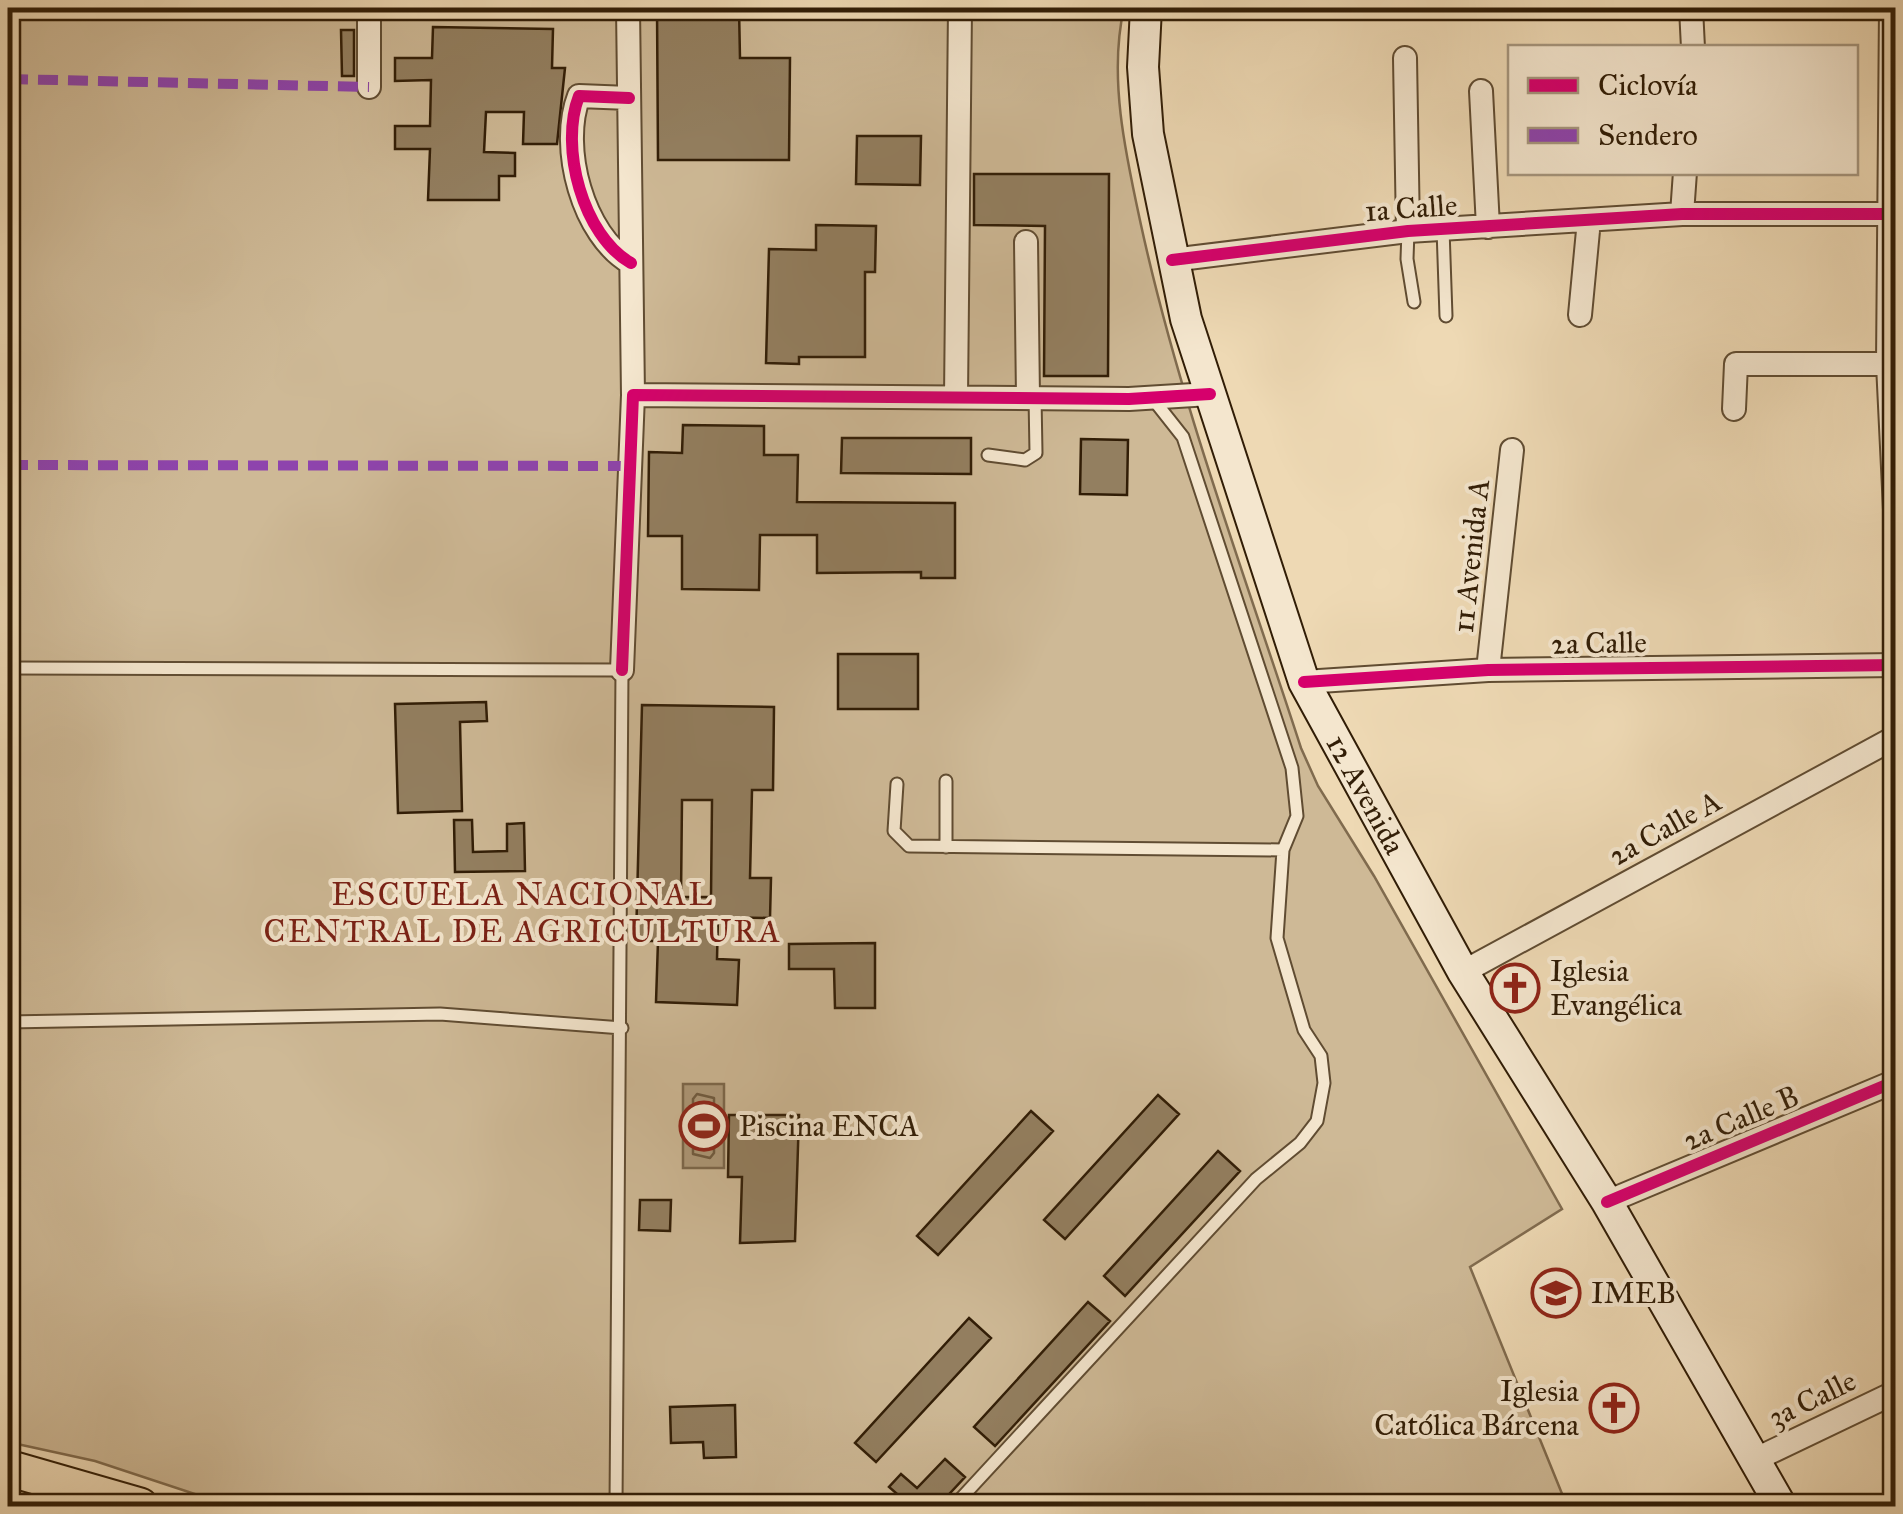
<svg xmlns="http://www.w3.org/2000/svg" width="1903" height="1514" font-family="'IM FELL Great Primer',serif">
<style>
.green{fill:#ceb996;stroke:#806b4e;stroke-width:2.5}
.water{fill:#ae9979;stroke:#7c674b;stroke-width:2.5}
.lines{fill:none;stroke-linecap:round;stroke-linejoin:round}
.shore{stroke:#705b40;stroke-width:2.5}
.building{fill:#937f60;stroke:#311d06;stroke-width:2.5;fill-rule:evenodd}
.service-casing{stroke:#604c32;stroke-width:15}
.minor-casing{stroke:#604c32;stroke-width:26}
.secondary-casing{stroke:#311d06;stroke-width:34}
.primary-casing{stroke:#311d06;stroke-width:39}
.service{stroke:#f4e6ce;stroke-width:11}
.minor{stroke:#f4e6ce;stroke-width:22}
.secondary{stroke:#f4e6ce;stroke-width:30}
.primary{stroke:#eed9b4;stroke-width:35}
.quiet{stroke:#8e44ad;stroke-width:10;stroke-dasharray:20 10;stroke-linecap:butt}
.cycleway-casing{stroke:#f4e6ce;stroke-width:19}
.cycleway{stroke:#d6006c;stroke-width:12}
.labels{text-anchor:middle;dominant-baseline:central;stroke-width:8;stroke-linejoin:round;paint-order:stroke}
.street-label{font-size:30px;fill:#311d06;stroke:#f4e6ce}
.poi-label{font-size:30px;fill:#311d06;stroke:#f4e6ce;text-anchor:start}
.neighbourhood-label{font-size:32px;letter-spacing:2.5px;fill:#7a1f14;stroke:#f4e6ce}
</style>
<rect width="100%" height="100%" fill="#eed9b4"/>
<filter id="stains"><feTurbulence type="fractalNoise" baseFrequency=".002" numOctaves="4"/><feColorMatrix values="0 0 0 0 .2 0 0 0 0 .09 0 0 0 0 .02 0 0 0 .5 -.17"/></filter>
<radialGradient id="worn" r=".72"><stop offset=".6" stop-color="#630" stop-opacity="0"/><stop offset="1" stop-color="#630" stop-opacity=".3"/></radialGradient>
<path class="green" d="M 8,8 L 1124,8 C 1108,77 1126,156 1141,225 C 1180,403 1245,575 1301,748 L 1318,786 L 1374,876 L 1562,1209 L 1470,1267 L 1567,1506 L 231,1506 L 95,1461 L 8,1442 Z"/>
<path class="water" d="M 683,1084 L 724,1084 L 724,1168 L 683,1168 Z"/>
<g class="lines">
<path class="shore" d="M 697,1094 L 714,1098 L 714,1153 L 710,1158 L 693,1154 L 693,1099 Z"/>
</g>
<path class="building" d="M 657,8 L 739,8 L 740,58 L 790,58 L 789,160 L 658,160 Z
M 433,27 L 553,29 L 552,68 L 565,68 L 557,144 L 523,144 L 524,112 L 486,112 L 484,152 L 515,153 L 515,176 L 499,176 L 499,200 L 428,200 L 430,149 L 395,149 L 395,126 L 430,126 L 431,80 L 395,81 L 395,58 L 432,58 Z
M 341,30 L 354,30 L 354,76 L 342,76 Z
M 857,136 L 921,136 L 920,185 L 856,184 Z
M 974,174 L 1109,174 L 1108,376 L 1044,376 L 1045,226 L 974,225 Z
M 816,225 L 876,226 L 875,272 L 865,272 L 865,357 L 799,357 L 799,364 L 766,363 L 769,249 L 816,250 Z
M 683,425 L 764,426 L 764,455 L 798,455 L 797,502 L 955,503 L 955,578 L 921,578 L 921,572 L 817,573 L 817,535 L 760,535 L 759,590 L 682,589 L 682,536 L 648,536 L 649,452 L 682,453 Z
M 842,438 L 971,438 L 971,474 L 841,473 Z
M 1081,439 L 1128,440 L 1127,495 L 1080,494 Z
M 838,654 L 918,654 L 918,709 L 838,709 Z
M 486,702 L 487,721 L 460,722 L 462,811 L 398,813 L 395,704 Z
M 642,705 L 774,707 L 773,790 L 752,790 L 750,878 L 771,878 L 770,918 L 718,917 L 717,959 L 739,960 L 737,1005 L 656,1002 L 658,941 L 636,941 ZM 682,800 L 712,800 L 711,897 L 681,897 Z
M 454,820 L 472,820 L 473,852 L 507,851 L 507,824 L 524,823 L 525,871 L 455,872 Z
M 875,943 L 875,1008 L 835,1008 L 834,969 L 789,969 L 789,944 Z
M 1158,1095 L 1179,1114 L 1065,1239 L 1044,1220 Z
M 1031,1111 L 1053,1131 L 938,1255 L 917,1236 Z
M 729,1115 L 799,1115 L 795,1241 L 740,1243 L 742,1177 L 728,1177 Z
M 1218,1151 L 1240,1171 L 1125,1296 L 1104,1276 Z
M 640,1200 L 671,1200 L 670,1231 L 639,1230 Z
M 1088,1302 L 1110,1321 L 995,1446 L 974,1427 Z
M 969,1318 L 991,1338 L 876,1462 L 855,1443 Z
M 735,1405 L 736,1457 L 704,1458 L 703,1442 L 671,1443 L 670,1407 Z
M 945,1459 L 965,1477 L 938,1506 L 896,1506 L 903,1499 L 889,1487 L 901,1474 L 917,1488 Z"/>
<g class="lines">
<g class="service-casing">
<path id="service" d="M 1443,229 L 1446,316
M 1408,231 L 1407,259 L 1414,302
M 988,455 L 1025,460 L 1036,453 L 1035,397
M 8,668 L 622,670 L 616,1506
M 897,784 L 894,831 L 909,846 L 1283,850 L 1297,816 L 1292,768 L 1183,437 L 1153,399
M 946,847 L 946,781
M 8,1022 L 440,1014 L 622,1028
M 954,1506 L 1256,1179 L 1300,1143 L 1317,1121 L 1324,1083 L 1321,1056 L 1304,1030 L 1277,938 L 1283,850"/>
</g>
<g class="minor-casing">
<path id="minor" d="M 369,8 L 369,87
M 628,8 L 633,395
M 1691,8 L 1693,48
M 1891,8 L 1888,364 L 1896,530
M 1405,58 L 1408,231
M 1481,91 L 1488,227
M 629,98 L 579,96 C 559,147 583,236 631,263
M 1682,214 L 1685,172
M 1026,242 L 1028,397
M 1172,260 L 1408,231 L 1682,214 L 1896,214
M 1580,315 L 1589,220
M 956,397 L 960,8
M 1734,409 L 1736,364 L 1888,364
M 622,670 L 633,395 L 1129,399 L 1210,394
M 1488,670 L 1512,450
M 1304,682 L 1488,670 L 1896,665
M 1463,972 L 1896,737
M 1607,1202 L 1896,1081
M 1754,1460 L 1896,1392"/>
</g>
<g class="secondary-casing">
<g id="secondary">
<path id="s1" d="M 1146,8 L 1143,67 L 1148,134 L 1186,319 L 1304,682 L 1463,972 L 1607,1202 L 1781,1506"/>
</g>
</g>
<g class="primary-casing">
<path id="primary" d="M 8,1468 L 140,1506"/>
</g>
<use href="#service" class="service"/>
<use href="#minor" class="minor"/>
<use href="#secondary" class="secondary"/>
<use href="#primary" class="primary"/>
<path class="quiet" d="M 8,79 L 369,87
M 8,465 L 630,466"/>
<g class="cycleway-casing">
<path id="cycleway" d="M 629,98 L 579,96 C 559,147 583,236 631,263
M 1172,260 L 1408,231 L 1682,214 L 1896,214
M 622,670 L 633,395 L 1129,399 L 1210,394
M 1304,682 L 1488,670 L 1896,665
M 1607,1202 L 1896,1081"/>
</g>
<use href="#cycleway" class="cycleway"/>
</g>
<defs>
<g id="church-ring" transform="scale(2.5)"><circle r="9.5" fill="#f4e6ce" stroke="#8f2418" stroke-width="1.5"/><path d="M-1.2-6h2.4v3.5h3.3v2.4h-3.3V6h-2.4V-.1h-3.3v-2.4h3.3Z" fill="#8f2418"/></g>
<g id="stadium-ring" transform="scale(2.5)"><circle r="9.5" fill="#f4e6ce" stroke="#8f2418" stroke-width="1.5"/><path d="M0-5a6.5 5 0 1 0 0 10a6.5 5 0 1 0 0-10ZM-3.5-1.8h7v3.6h-7Z" fill="#8f2418"/></g>
<g id="school-ring" transform="scale(2.5)"><circle r="9.5" fill="#f4e6ce" stroke="#8f2418" stroke-width="1.5"/><path d="M0-5L7-2L0 1L-7-2ZM-4 1L0 2.5L4 1V4Q0 6-4 4Z" fill="#8f2418"/></g>
</defs>
<g fill-rule="evenodd">
<use href="#church-ring" x="1515" y="988"/>
<use href="#stadium-ring" x="704" y="1126"/>
<use href="#school-ring" x="1556" y="1293"/>
<use href="#church-ring" x="1614" y="1408"/>
</g>
<g class="labels">
<g class="street-label">
<text transform="translate(1411 208) rotate(-4)">1a Calle</text>
<text transform="translate(1471 556) rotate(-84)">11 Avenida A</text>
<text transform="translate(1599 643) rotate(-1)">2a Calle</text>
<text stroke="none"><textPath href="#s1" startOffset="825">12 Avenida</textPath></text>
<text transform="translate(1665 828) rotate(-29)">2a Calle A</text>
<text transform="translate(1741 1118) rotate(-23)">2a Calle B</text>
<text transform="translate(1812 1399) rotate(-26)">3a Calle</text>
</g>
<g class="poi-label">
<text x="1550" y="971">Iglesia<tspan x="1550" dy="34">Evangélica</tspan></text>
<text x="739" y="1126">Piscina ENCA</text>
<text x="1591" y="1293">IMEB</text>
<text x="1579" y="1391" text-anchor="end">Iglesia<tspan x="1579" dy="34">Católica Bárcena</tspan></text>
</g>
<g class="neighbourhood-label">
<text x="523" y="894">ESCUELA NACIONAL<tspan x="523" dy="37">CENTRAL DE AGRICULTURA</tspan></text>
</g>
</g>
<rect width="1903" height="1514" fill="none" stroke="#eed9b4" stroke-width="40"/>
<rect x="10" y="10" width="1883" height="1494" fill="none" stroke="#311d06" stroke-width="5"/>
<rect x="20" y="20" width="1863" height="1474" fill="none" stroke="#311d06" stroke-width="2.5"/>
<rect x="1508" y="45" width="350" height="130" fill="#f4e6ce" stroke="#a6967e" stroke-width="2.5"/>
<rect x="1528" y="78" width="50" height="15" fill="#d6006c" stroke="#a6967e" stroke-width="2.5"/>
<text x="1598" y="95" font-size="30" fill="#311d06">Ciclovía</text>
<rect x="1528" y="128" width="50" height="15" fill="#8e44ad" stroke="#a6967e" stroke-width="2.5"/>
<text x="1598" y="145" font-size="30" fill="#311d06">Sendero</text>
<rect width="100%" height="100%" filter="url(#stains)"/>
<rect width="100%" height="100%" fill="url(#worn)"/>
</svg>
